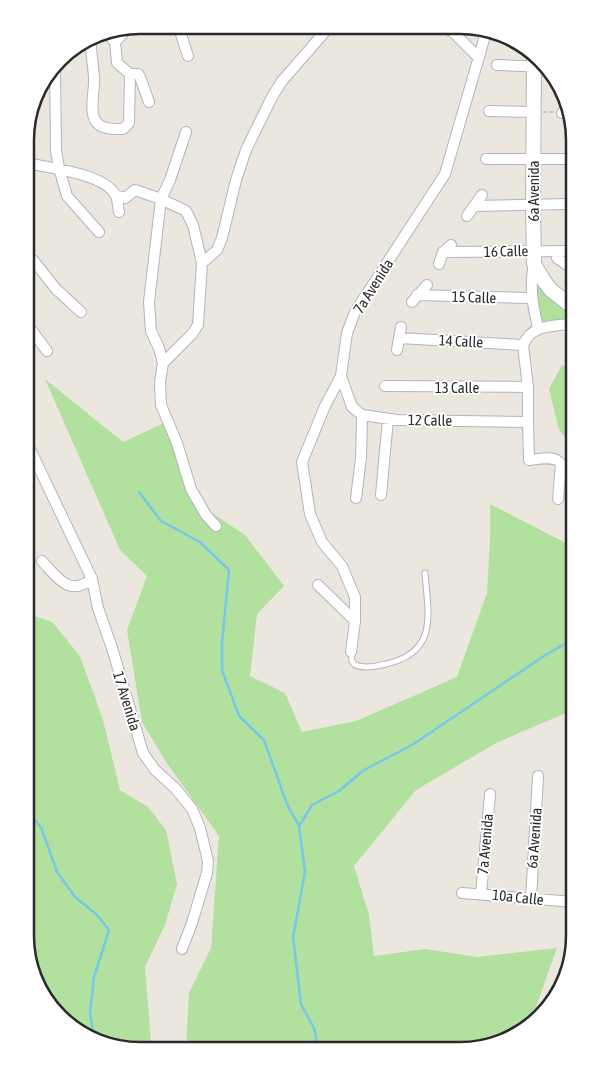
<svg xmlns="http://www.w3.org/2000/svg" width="600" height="1076" font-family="'Asap Condensed',sans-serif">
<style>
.green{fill:#b2e09e}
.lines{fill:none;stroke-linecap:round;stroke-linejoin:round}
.stream{stroke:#77c7e9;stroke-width:2.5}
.service-casing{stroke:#b2b4be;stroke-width:7}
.pedestrian-casing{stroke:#b2b4be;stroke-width:9}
.minor-casing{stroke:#b2b4be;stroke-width:12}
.secondary-casing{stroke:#b2b4be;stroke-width:16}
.path{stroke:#c8c8c8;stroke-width:2;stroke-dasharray:4 2.5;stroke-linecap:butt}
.service{stroke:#fff;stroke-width:5}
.pedestrian{stroke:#fff;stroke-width:8}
.minor{stroke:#fff;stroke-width:10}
.secondary{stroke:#fff;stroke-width:14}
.labels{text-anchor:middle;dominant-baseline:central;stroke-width:4;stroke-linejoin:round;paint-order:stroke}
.street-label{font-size:15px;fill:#2b2b2b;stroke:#fff}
.rim{fill:none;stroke:#2b2b2b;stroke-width:2.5}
</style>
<rect width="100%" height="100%" fill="#ece7de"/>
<path class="green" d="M 532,276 L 570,305 L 570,323 L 538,328 Z
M 562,365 L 571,369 L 571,444 L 559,430 L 549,389 Z
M 45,379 L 123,442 L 164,423 L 200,505 L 245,535 L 284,586 L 257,614 L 250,676 L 285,693 L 302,732 L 356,721 L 457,677 L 487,593 L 490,540 L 490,504 L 568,544 L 572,538 L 573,710 L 498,742 L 416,790 L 354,866 L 369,915 L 374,956 L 425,949 L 478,957 L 557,948 L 533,1015 L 496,1045 L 186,1049 L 189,993 L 211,948 L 219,836 L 166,762 L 142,722 L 127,630 L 147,576 L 120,550 Z
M 29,614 L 52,622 L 80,656 L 103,720 L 120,790 L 148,807 L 166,830 L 177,884 L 165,925 L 145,967 L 151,1042 L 169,1049 L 125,1050 L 64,1023 L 31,973 Z"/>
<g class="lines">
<path class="stream" d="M 139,492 L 161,521 L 200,542 L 229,570 L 222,643 L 222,670 L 239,716 L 264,740 L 287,804 L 299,826 L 305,872 L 293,937 L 301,1004 L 314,1028 L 318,1047
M 30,815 L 41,827 L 57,872 L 75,897 L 97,915 L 109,930 L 94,977 L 90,1013 L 94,1036
M 299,826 L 312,805 L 339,791 L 364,770 L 412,745 L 544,656 L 573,639"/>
<g class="service-casing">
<path id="service" d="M 351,652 L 352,661 L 355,665 C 365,669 377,666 386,664 C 439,652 428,614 425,573"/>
</g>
<g class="pedestrian-casing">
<path id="pedestrian" d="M 559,983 L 560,983"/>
</g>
<g class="minor-casing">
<path id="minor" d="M 178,25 L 188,56
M 441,27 L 452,31 L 479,58
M 120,29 L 115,42 L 117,63 L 130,74 L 138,74 L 140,77 L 149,102
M 106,32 L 115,42 L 129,27
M 90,37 C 91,51 93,64 94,77 C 95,90 89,108 95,120 C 100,130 114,129 123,129 L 129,123 L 130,74
M 55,65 L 56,151 L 59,168 L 67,196 L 99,232
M 497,65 L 545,67
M 489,111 L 534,112
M 562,113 L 569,113
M 26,129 L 26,159 L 29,163 C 50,169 105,173 116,196 C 118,201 118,207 119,212
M 186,132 L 170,180 L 161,199 L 149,302 L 151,331 L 159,348 L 163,363 L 160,382 L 161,405 L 177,443 L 191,489 L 206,515 L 216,526
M 486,159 L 569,159
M 115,195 L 125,198 L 135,190 L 161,199 L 186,211 L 193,225 L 202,263 L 198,325 L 192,334 L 163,363
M 475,206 L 570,204
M 467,216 L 482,195
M 559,251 L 557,258 L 570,267
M 443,252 L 570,251
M 27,260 L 33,260 L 56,289 L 81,312
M 202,263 L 217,250 L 222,238 L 236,180 L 246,150 L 272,97 L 282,81 L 330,26
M 439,264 L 443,252 L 451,245
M 534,264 C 529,287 533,306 538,328
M 417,295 L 531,298
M 412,302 L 427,285
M 27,324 L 47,351
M 399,338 L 523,345
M 397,350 L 401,327
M 341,376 L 352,407 L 362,415 L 397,420 L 528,422 L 529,460 C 539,459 555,455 561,464 L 558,499
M 385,386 L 528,387
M 528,422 L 528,387 L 523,345 C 531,325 552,326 570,324
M 28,445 L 92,579 L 98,608 L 112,648 L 143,753 L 155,770 L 175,788 L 192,809 L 200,828 L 208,861 L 207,873 L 192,923 L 182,949
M 381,495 L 388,419
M 356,498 L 361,458 L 362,415
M 42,561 C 58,578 69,597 92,579
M 318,585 L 355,621
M 351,652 L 355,621 L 355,597 L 342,566 L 322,542 L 310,514 L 302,462 L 325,406 L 341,376 L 347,333 L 355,312 L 445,174 L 487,29
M 462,893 L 574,902
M 481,894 L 490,794
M 531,899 L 538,776"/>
</g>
<g class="secondary-casing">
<path id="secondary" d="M 534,53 L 533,203 L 534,264 L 544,281 L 551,290 L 570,305"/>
</g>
<path class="path" d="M 543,112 L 554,112"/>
<use href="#service" class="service"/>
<use href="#pedestrian" class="pedestrian"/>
<use href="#minor" class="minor"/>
<use href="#secondary" class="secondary"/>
</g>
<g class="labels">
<g class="street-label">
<text transform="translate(533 191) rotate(-90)">6a Avenida</text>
<text transform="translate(506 251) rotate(-1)">16 Calle</text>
<text transform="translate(373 286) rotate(-58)">7a Avenida</text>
<text transform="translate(474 297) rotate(2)">15 Calle</text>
<text transform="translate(461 341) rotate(3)">14 Calle</text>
<text x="457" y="387">13 Calle</text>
<text transform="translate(430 420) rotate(1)">12 Calle</text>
<text transform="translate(127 701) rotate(73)">17 Avenida</text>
<text transform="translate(534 838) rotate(-86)">6a Avenida</text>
<text transform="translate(485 844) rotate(-85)">7a Avenida</text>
<text transform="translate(518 897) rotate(6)">10a Calle</text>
</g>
</g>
<path d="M0 0H600V1076H0ZM140 34H460A106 106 0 0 1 566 140V936A106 106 0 0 1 460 1042H140A106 106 0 0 1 34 936V140A106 106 0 0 1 140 34Z" fill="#fff" fill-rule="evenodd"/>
<path class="rim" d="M140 34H460A106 106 0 0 1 566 140V936A106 106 0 0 1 460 1042H140A106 106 0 0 1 34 936V140A106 106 0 0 1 140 34Z"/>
</svg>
